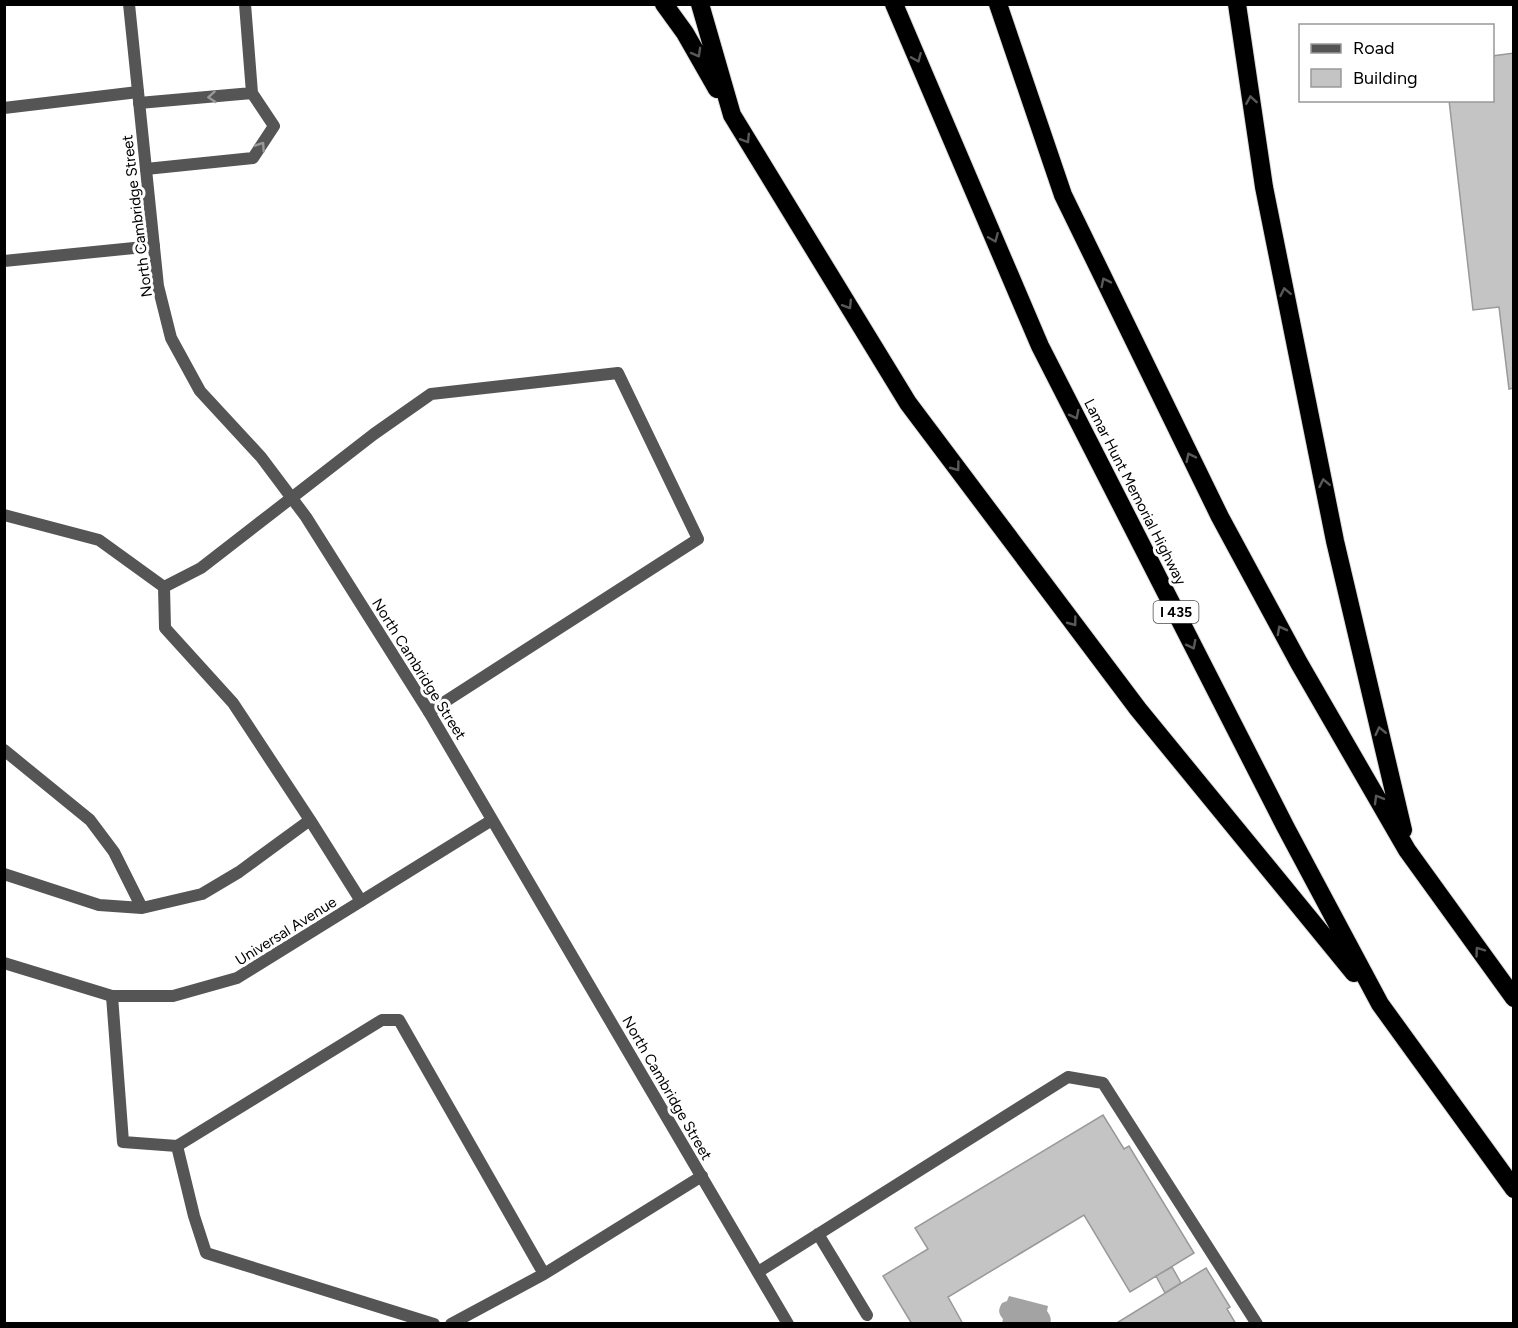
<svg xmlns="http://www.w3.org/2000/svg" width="1518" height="1328" font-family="Figtree,sans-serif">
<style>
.water{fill:#a3a3a3}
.building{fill:#c4c4c4;stroke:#999;stroke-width:1.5}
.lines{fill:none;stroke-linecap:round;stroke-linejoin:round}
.motorway-casing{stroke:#dbdbdb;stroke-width:20}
.service{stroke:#555;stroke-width:12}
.minor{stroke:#555;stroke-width:12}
.motorway{stroke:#000;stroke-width:18}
.oneway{stroke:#595959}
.oneway2{stroke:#999}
.labels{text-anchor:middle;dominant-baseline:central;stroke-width:6;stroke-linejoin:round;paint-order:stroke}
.shield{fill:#fff;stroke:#4c4c4c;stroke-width:1.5}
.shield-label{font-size:14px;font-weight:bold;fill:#000}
.street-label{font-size:15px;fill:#000;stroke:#fff}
</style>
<rect width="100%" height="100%" fill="#fff"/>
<path class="water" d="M 1009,1296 L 1048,1306 L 1047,1311 C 1050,1315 1052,1319 1050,1324 L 1002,1323 L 1003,1319 C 998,1313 998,1310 1002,1303 L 1007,1301 Z"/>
<path class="building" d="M 1514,53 L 1514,388 L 1509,389 L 1499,307 L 1473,310 L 1449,100 L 1492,100 L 1492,56 Z
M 1103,1115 L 1124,1149 L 1129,1146 L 1194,1253 L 1130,1292 L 1084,1215 L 948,1297 L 963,1324 L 912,1324 L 883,1276 L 928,1249 L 915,1228 Z
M 1172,1267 L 1181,1283 L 1165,1293 L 1156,1276 Z
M 1206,1268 L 1230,1307 L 1227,1309 L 1236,1324 L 1115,1324 Z"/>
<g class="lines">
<g class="motorway-casing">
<path id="motorway" d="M 664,4 L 685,33 L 717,89
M 700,4 L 732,115 L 908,403 L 1138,709 L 1354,973
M 894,4 L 1040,346 L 1286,828 L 1380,1004 L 1514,1189
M 998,4 L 1063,195 L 1220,517 L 1299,663 L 1407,850 L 1514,998
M 1237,4 L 1264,187 L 1335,541 L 1403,830"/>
</g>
<path class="service" d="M 245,4 L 252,93
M 139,103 L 252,93 L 274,126 L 253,158 L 146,169
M 4,108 L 138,92
M 4,261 L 154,246
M 4,515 L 99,540 L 164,587
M 4,750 L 90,820 L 114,852 L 142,908 L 202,894 L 239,872 L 310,820 L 361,901
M 310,820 L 233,703 L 165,628 L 164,587 L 201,568 L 374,434 L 431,394 L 618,373 L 698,539 L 429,712
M 4,874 L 99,905 L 142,908
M 112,996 L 123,1142 L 177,1146 L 382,1020 L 399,1020 L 544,1274 L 702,1176
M 177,1146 L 194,1216 L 206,1253 L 434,1324
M 818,1234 L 867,1315
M 758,1272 L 1068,1077 L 1103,1083 L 1257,1324
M 451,1324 L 544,1274"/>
<path class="minor" d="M 129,4 L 158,286 L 171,338 L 200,391 L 261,457 L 306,517 L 429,712 L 788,1324
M 4,963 L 112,996 L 173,996 L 237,978 L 492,820"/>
<use href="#motorway" class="motorway"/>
</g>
<defs><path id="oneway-chevron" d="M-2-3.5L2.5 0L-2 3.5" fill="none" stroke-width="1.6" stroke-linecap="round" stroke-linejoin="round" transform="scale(1.5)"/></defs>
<g class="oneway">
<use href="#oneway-chevron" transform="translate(697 53) rotate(61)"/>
<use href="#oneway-chevron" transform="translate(917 58) rotate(67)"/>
<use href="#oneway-chevron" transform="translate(1251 100) rotate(-99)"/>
<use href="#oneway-chevron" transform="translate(746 139) rotate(58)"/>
<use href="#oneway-chevron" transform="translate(994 238) rotate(67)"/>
<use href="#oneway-chevron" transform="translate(1105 282) rotate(-116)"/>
<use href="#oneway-chevron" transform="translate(1285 292) rotate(-101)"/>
<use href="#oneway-chevron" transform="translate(848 305) rotate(58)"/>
<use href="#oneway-chevron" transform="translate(1075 415) rotate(63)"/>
<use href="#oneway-chevron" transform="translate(1190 457) rotate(-116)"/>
<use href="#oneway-chevron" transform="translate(956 467) rotate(53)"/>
<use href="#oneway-chevron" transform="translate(1324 483) rotate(-101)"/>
<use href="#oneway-chevron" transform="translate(1073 622) rotate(53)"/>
<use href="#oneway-chevron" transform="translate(1281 630) rotate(-118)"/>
<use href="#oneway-chevron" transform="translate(1192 645) rotate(63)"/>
<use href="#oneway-chevron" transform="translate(1380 731) rotate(-103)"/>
<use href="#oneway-chevron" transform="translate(1378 799) rotate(-120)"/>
<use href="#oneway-chevron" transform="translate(1479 951) rotate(-126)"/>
</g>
<g class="oneway2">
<use href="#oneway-chevron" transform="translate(212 97) rotate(175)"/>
<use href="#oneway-chevron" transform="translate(261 146) rotate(-56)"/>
</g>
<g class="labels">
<rect class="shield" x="1153.5" y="601" width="45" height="22" rx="4.5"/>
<g class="shield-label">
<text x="1176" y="612">I 435</text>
</g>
<g class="street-label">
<text transform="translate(137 216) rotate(-97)">North Cambridge Street</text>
<text transform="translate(1135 492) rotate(63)">Lamar Hunt Memorial Highway</text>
<text transform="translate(419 669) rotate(58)">North Cambridge Street</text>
<text transform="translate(286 931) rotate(-32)">Universal Avenue</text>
<text transform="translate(667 1088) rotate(60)">North Cambridge Street</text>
</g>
</g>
<rect width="1518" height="1328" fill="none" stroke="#000000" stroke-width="12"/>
<rect x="1299" y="24" width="195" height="78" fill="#ffffff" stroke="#999999" stroke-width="1.5"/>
<rect x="1311" y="44" width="30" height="9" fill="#555555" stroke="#999999" stroke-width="1.5"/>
<text x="1353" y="54" font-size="18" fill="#000000">Road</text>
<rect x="1311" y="69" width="30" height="18" fill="#c4c4c4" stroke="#999999" stroke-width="1.5"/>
<text x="1353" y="84" font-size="18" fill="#000000">Building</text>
</svg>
